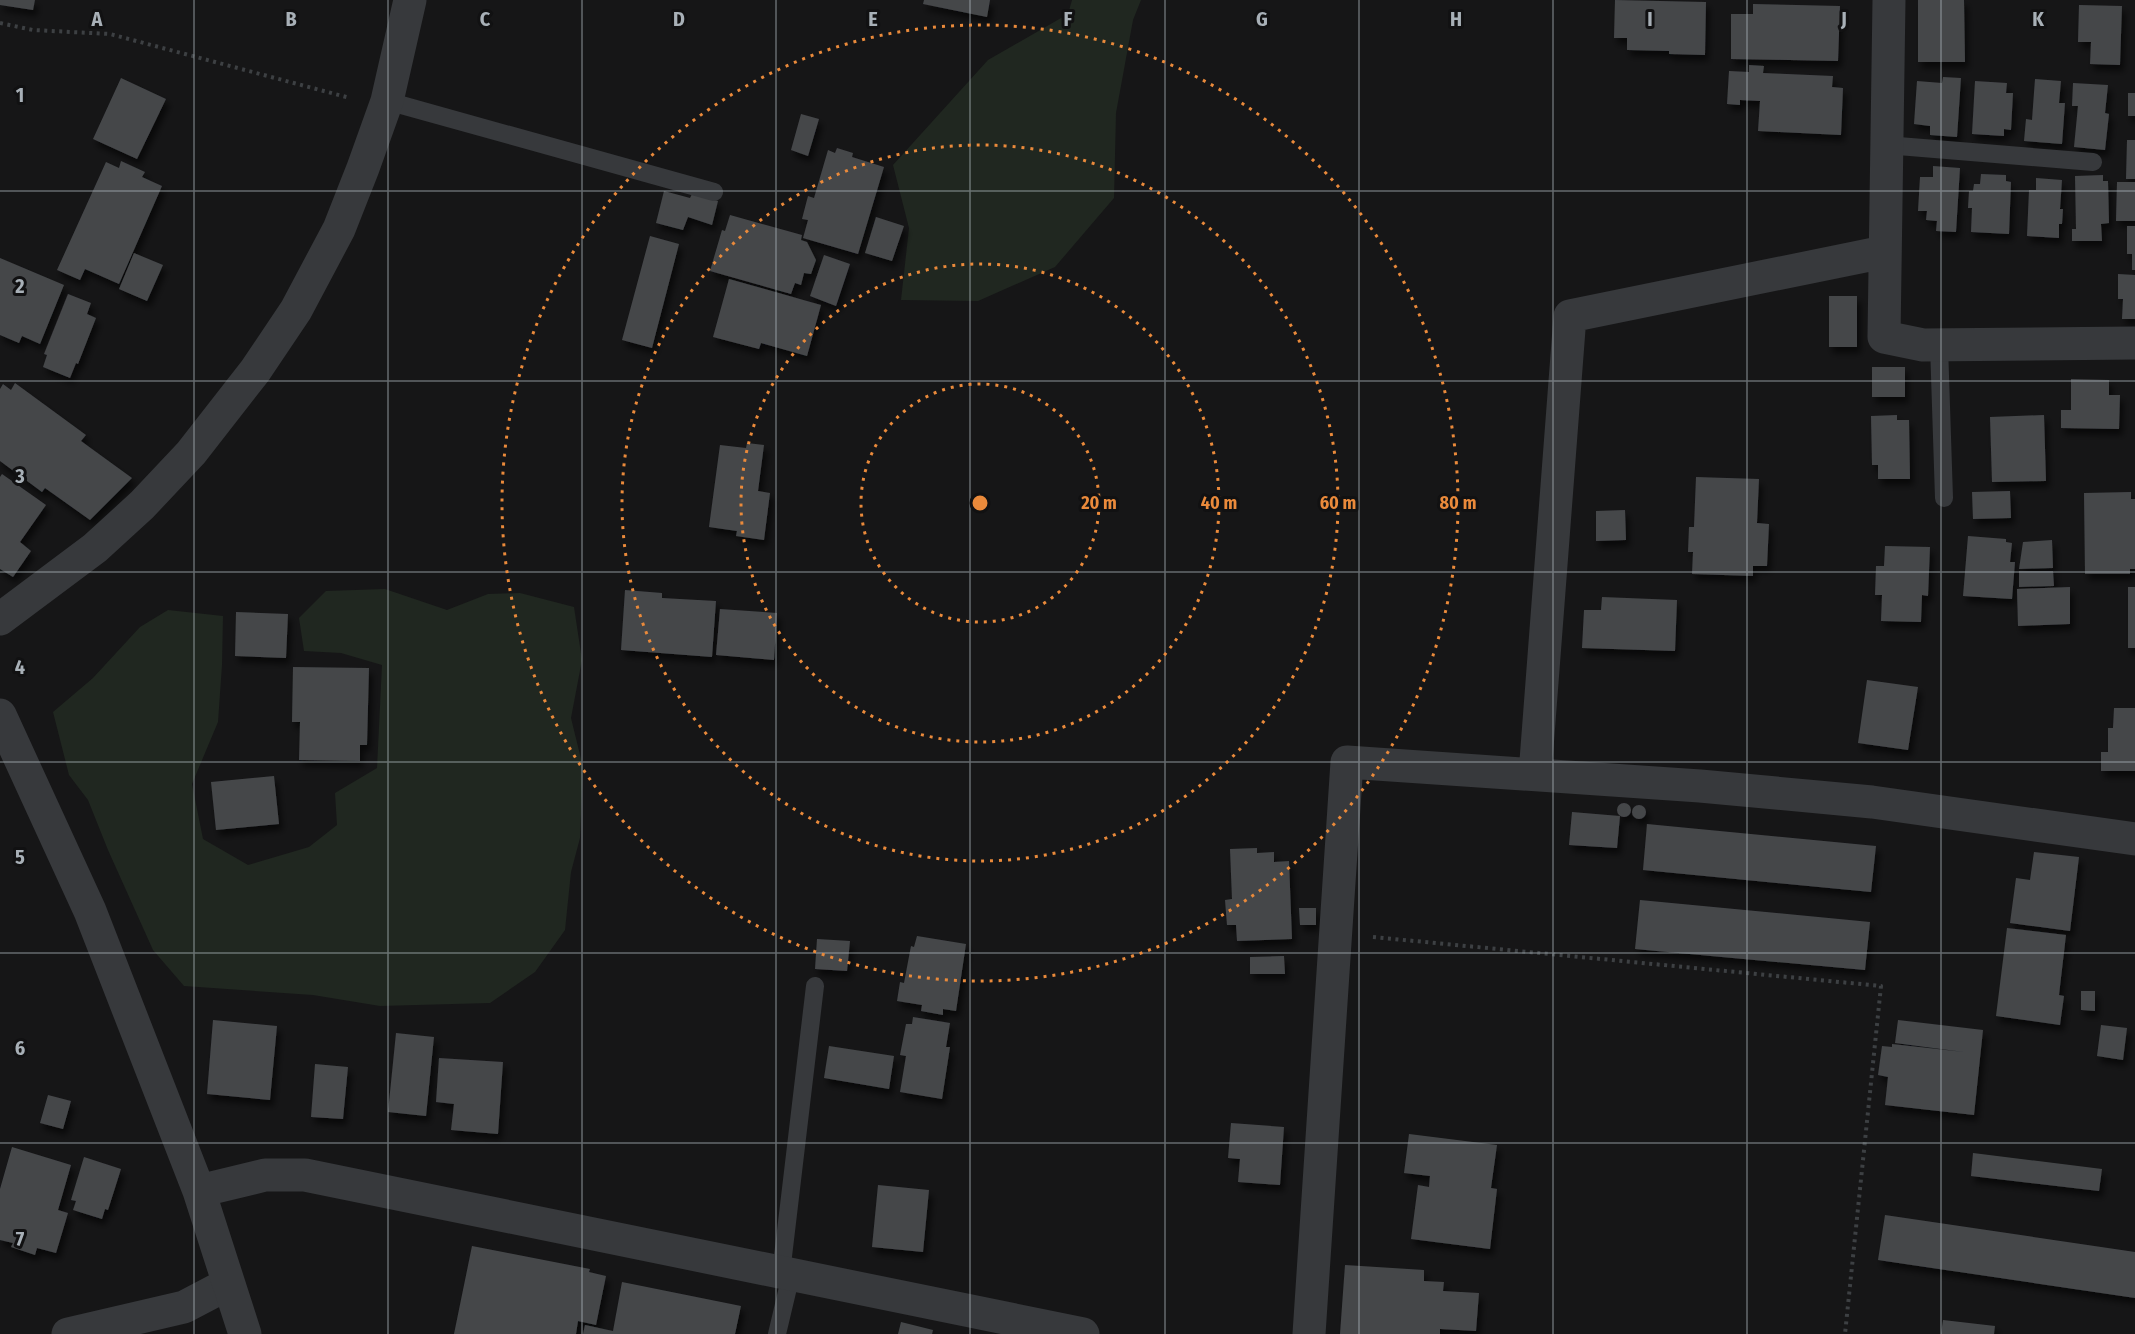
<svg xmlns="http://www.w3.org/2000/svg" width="2135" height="1334" font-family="'Fira Sans Condensed',sans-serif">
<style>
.green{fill:#202720}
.building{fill:#45474a;filter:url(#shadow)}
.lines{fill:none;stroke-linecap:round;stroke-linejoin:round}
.path{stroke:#3d4043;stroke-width:4;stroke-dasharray:3 4.5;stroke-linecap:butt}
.service{stroke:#37393c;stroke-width:18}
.minor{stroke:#37393c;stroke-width:33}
.tertiary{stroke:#37393c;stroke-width:33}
.grid{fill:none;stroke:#a8b0b7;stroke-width:1.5;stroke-opacity:0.55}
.ring{fill:none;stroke:#ea8a3b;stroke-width:3;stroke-dasharray:3 6}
.grid-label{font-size:20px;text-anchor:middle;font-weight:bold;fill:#a8b0b7;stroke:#111112;stroke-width:6;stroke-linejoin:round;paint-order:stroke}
.centre{fill:#ea8a3b;stroke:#111112;stroke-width:3}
.ring-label{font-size:18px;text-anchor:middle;font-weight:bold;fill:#ea8a3b;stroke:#111112;stroke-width:6;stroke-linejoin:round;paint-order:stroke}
</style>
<defs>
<filter id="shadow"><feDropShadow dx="3.5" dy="6" stdDeviation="3" flood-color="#0009"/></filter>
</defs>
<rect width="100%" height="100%" fill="#161617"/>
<path class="green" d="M 1072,0 L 1141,0 L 1133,20 L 1116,113 L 1114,198 L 1055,267 L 978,301 L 901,300 L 909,228 L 893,165 L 988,60 L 1068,14 Z
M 385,589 L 447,610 L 488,594 L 520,593 L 574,607 L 582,660 L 571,718 L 583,767 L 580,838 L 571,872 L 565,930 L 535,972 L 490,1003 L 380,1006 L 313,995 L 184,986 L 153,950 L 108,850 L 88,800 L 69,775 L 53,712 L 93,678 L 140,627 L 168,610 L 223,616 L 222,665 L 218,722 L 192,784 L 203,839 L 248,865 L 309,847 L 337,825 L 335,793 L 377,768 L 382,665 L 341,653 L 304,651 L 299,618 L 326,591 Z"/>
<path class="building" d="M 0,0 L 35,0 L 33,10 L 0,5 Z
M 924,0 L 990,0 L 987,17 L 923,4 Z
M 1615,0 L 1706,2 L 1705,55 L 1669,54 L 1669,51 L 1627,50 L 1627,38 L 1614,38 Z
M 1918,0 L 1964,0 L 1965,62 L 1918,62 Z
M 1753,4 L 1840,6 L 1838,61 L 1731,59 L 1731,14 L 1753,14 Z
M 2079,5 L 2122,6 L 2120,65 L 2090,64 L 2091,42 L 2078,42 Z
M 1749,65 L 1764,66 L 1763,73 L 1833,76 L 1832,87 L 1843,88 L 1841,135 L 1758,131 L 1760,101 L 1740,100 L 1740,105 L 1727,104 L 1729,71 L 1749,72 Z
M 1943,77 L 1961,78 L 1957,137 L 1930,135 L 1930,126 L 1914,124 L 1917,81 L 1942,83 Z
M 121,78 L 166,99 L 137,159 L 93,139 Z
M 2035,79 L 2061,81 L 2059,103 L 2065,103 L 2062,144 L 2024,141 L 2026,119 L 2032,120 Z
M 1975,81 L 2007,83 L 2006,93 L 2013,93 L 2011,130 L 2004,129 L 2004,136 L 1972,134 Z
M 2073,83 L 2108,85 L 2105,113 L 2109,114 L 2105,150 L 2074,147 L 2078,106 L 2072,106 Z
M 2128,93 L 2135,93 L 2135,116 L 2128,116 Z
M 801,114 L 819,119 L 808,156 L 791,150 Z
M 2127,140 L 2135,140 L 2135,179 L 2126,179 Z
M 837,148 L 853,153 L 852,157 L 884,167 L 858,254 L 803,238 L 808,220 L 802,219 L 808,196 L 814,198 L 828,150 L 835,153 Z
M 121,161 L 145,172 L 142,177 L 162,186 L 119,284 L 85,269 L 80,280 L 57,270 L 106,162 L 119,168 Z
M 1933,166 L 1960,168 L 1956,232 L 1936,231 L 1937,221 L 1926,220 L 1927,211 L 1918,211 L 1920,177 L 1933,177 Z
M 1981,174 L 2006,175 L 2006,181 L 2011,182 L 2009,234 L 1971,232 L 1972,208 L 1968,208 L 1969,191 L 1973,191 L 1974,184 L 1980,184 Z
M 2103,175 L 2103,181 L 2108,181 L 2109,223 L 2101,224 L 2102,241 L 2072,241 L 2072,229 L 2076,229 L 2075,176 Z
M 2036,178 L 2062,180 L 2060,209 L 2063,209 L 2062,224 L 2059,224 L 2059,238 L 2027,236 L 2029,190 L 2036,190 Z
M 2117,182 L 2135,182 L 2135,221 L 2116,221 Z
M 664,191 L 690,198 L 692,194 L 718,201 L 712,225 L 688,217 L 683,230 L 656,223 Z
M 730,215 L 802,235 L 801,240 L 807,242 L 816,260 L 811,274 L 804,273 L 801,285 L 795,283 L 791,294 L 710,271 L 722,230 L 725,231 Z
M 876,217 L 904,226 L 892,261 L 865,253 Z
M 2127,226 L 2135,226 L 2135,270 L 2132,270 L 2132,254 L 2127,254 Z
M 650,236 L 679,244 L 652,348 L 622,340 Z
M 134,253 L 163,265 L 147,301 L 119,289 Z
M 824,255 L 850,264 L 836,306 L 810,296 Z
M 0,258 L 64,285 L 40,344 L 22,336 L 19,343 L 0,335 Z
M 2118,274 L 2135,275 L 2135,319 L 2122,319 L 2123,299 L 2118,299 Z
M 729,279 L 821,305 L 807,356 L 761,343 L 759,349 L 713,337 Z
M 68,294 L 91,303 L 87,314 L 96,318 L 78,364 L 76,363 L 70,378 L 43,367 L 47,355 L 44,354 Z
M 1829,296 L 1857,296 L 1857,347 L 1829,347 Z
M 1872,367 L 1905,367 L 1905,397 L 1872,397 Z
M 2071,379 L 2109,380 L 2109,395 L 2120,395 L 2119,429 L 2061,428 L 2061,410 L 2071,410 Z
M 15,383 L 86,435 L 81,441 L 132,478 L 90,520 L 45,488 L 42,492 L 0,461 L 0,389 L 3,384 L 11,390 Z
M 1897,415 L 1897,420 L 1909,420 L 1910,479 L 1878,479 L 1878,465 L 1872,465 L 1871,416 Z
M 2044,415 L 2046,481 L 1992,482 L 1990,417 Z
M 747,443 L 764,445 L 758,491 L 770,493 L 764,540 L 736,536 L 737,531 L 709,527 L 720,445 L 746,448 Z
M 2,474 L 46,505 L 20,542 L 31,551 L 13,577 L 0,569 L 0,477 Z
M 1696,477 L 1759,479 L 1757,523 L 1769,524 L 1767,566 L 1753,566 L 1753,576 L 1692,574 L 1693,552 L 1688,552 L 1689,527 L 1694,527 Z
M 2010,491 L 2011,518 L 1973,519 L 1972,492 Z
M 2131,492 L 2131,499 L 2135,499 L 2135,569 L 2130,569 L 2130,574 L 2085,574 L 2084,493 Z
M 1625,510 L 1626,540 L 1596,541 L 1596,511 Z
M 1968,536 L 2006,539 L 2006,542 L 2012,543 L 2010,562 L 2015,562 L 2012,599 L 1963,596 Z
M 2052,540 L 2053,568 L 2019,569 L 2023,542 Z
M 1885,546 L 1930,547 L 1928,596 L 1922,595 L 1921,622 L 1881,621 L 1882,595 L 1875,595 L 1876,566 L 1884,566 Z
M 2019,571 L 2053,571 L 2054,586 L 2019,587 Z
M 2070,587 L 2070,624 L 2018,626 L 2017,589 Z
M 2128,587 L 2135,587 L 2135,648 L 2128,648 Z
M 625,590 L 662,593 L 662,598 L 716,601 L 712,657 L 621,650 Z
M 1602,597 L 1677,600 L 1675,651 L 1582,648 L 1584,610 L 1601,610 Z
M 720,609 L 777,613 L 774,660 L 716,655 Z
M 236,612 L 288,614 L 286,658 L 235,656 Z
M 293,667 L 369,668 L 367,745 L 360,745 L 360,761 L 299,760 L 300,722 L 292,722 Z
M 1867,680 L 1918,687 L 1908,750 L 1858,743 Z
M 2114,708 L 2135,708 L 2135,771 L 2101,771 L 2101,752 L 2108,752 L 2108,728 L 2113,728 Z
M 274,776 L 279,824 L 216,830 L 211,782 Z
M1617 810a7 7 0 1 1 14 0a7 7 0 1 1-14 0Z
M1632 812a7 7 0 1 1 14 0a7 7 0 1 1-14 0Z
M 1572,812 L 1620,816 L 1617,848 L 1569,845 Z
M 1647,824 L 1876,846 L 1871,892 L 1643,870 Z
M 1257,848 L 1257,853 L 1274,852 L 1274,862 L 1289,861 L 1292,939 L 1237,941 L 1236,925 L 1227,925 L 1225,900 L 1232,899 L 1230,849 Z
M 2034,852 L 2079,857 L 2070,931 L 2010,923 L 2016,878 L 2030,880 Z
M 1640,900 L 1870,922 L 1865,970 L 1635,949 Z
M 1299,908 L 1316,908 L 1316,925 L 1300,925 Z
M 2007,928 L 2066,935 L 2059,995 L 2064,996 L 2060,1025 L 1996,1016 Z
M 917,936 L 966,944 L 956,1011 L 943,1009 L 943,1015 L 921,1011 L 922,1005 L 897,1001 L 900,982 L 904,983 L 911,946 L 914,947 Z
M 817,939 L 850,941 L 847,971 L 815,969 Z
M 1284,956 L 1285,974 L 1250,974 L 1250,957 Z
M 2081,991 L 2095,991 L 2095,1011 L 2081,1010 Z
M 913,1017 L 950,1023 L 946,1047 L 950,1047 L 942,1099 L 900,1092 L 906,1056 L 900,1055 L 906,1024 L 912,1024 Z
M 213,1020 L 277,1026 L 270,1100 L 207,1094 Z
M 1898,1020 L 1983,1030 L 1974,1115 L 1885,1105 L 1888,1077 L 1878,1075 L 1882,1046 L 1892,1047 L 1892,1044 L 1964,1052 L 1895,1043 Z
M 2101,1025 L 2127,1028 L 2123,1060 L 2097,1056 Z
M 396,1033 L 434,1037 L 426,1116 L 388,1112 Z
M 829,1046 L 894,1056 L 889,1089 L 824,1078 Z
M 439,1058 L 503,1062 L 498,1134 L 451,1130 L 454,1104 L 436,1102 Z
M 315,1064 L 348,1067 L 343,1119 L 311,1117 Z
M 48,1095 L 71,1101 L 63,1129 L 40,1123 Z
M 1231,1123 L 1284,1127 L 1280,1185 L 1238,1182 L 1240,1159 L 1228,1158 Z
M 1409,1134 L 1497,1145 L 1491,1188 L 1497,1189 L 1490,1249 L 1411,1239 L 1418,1185 L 1429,1187 L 1430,1176 L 1404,1173 Z
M 12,1147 L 71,1165 L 58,1210 L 68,1213 L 56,1253 L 37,1248 L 35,1255 L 11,1247 L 13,1243 L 0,1240 L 0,1189 Z
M 1973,1153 L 2102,1169 L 2099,1191 L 1971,1176 Z
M 84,1157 L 121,1169 L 108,1210 L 105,1209 L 102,1219 L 73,1210 L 76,1201 L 71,1200 Z
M 878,1185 L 929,1190 L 923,1252 L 872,1247 Z
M 1885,1215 L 2135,1252 L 2135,1298 L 1878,1260 Z
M 472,1246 L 590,1269 L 589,1272 L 606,1276 L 596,1325 L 578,1321 L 576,1334 L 454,1334 Z
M 1345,1265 L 1424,1270 L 1424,1281 L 1444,1282 L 1443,1291 L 1479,1293 L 1476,1331 L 1440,1329 L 1440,1334 L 1340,1334 Z
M 622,1282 L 741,1306 L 735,1334 L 583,1334 L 585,1325 L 613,1331 Z
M 1943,1320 L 1995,1326 L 1994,1334 L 1941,1334 Z
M 901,1322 L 933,1330 L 932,1334 L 898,1334 Z"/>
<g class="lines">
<path class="path" d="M 0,23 L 33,30 L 110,34 L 350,98
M 1373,937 L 1881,986 L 1845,1334"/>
<path class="service" d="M 387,101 L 714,192
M 1886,145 L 2093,162
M 1939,345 L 1944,498
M 781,1273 L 815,986
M 777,1334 L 791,1275"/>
<path class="minor" d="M 1889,0 L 1884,337 L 1923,345 L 2135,343
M 1535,774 L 1570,316 L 1884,252
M 68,1334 L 184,1307 L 228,1284
M 1309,1334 L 1347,762 L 1700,786 L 1872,802 L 2135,839"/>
<path class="tertiary" d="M 0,619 L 95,548 L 142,505 L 191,453 L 255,371 L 296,310 L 339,229 L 363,168 L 387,101 L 410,0
M 0,715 L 90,911 L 199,1191 L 245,1334
M 199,1191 L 265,1175 L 305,1175 L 1083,1334"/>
</g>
<path class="grid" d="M 194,0 L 194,1334M 388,0 L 388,1334M 582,0 L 582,1334M 776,0 L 776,1334M 970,0 L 970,1334M 1165,0 L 1165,1334M 1359,0 L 1359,1334M 1553,0 L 1553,1334M 1747,0 L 1747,1334M 1941,0 L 1941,1334M 0,191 L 2135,191M 0,381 L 2135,381M 0,572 L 2135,572M 0,762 L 2135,762M 0,953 L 2135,953M 0,1143 L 2135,1143"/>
<g class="ring">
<circle cx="980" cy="503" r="119"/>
<circle cx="980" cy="503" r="239"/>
<circle cx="980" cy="503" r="358"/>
<circle cx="980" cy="503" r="478"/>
</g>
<g class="grid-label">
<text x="97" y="26">A</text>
<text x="291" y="26">B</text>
<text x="485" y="26">C</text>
<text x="679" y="26">D</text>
<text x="873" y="26">E</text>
<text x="1068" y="26">F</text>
<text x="1262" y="26">G</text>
<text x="1456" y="26">H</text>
<text x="1650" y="26">I</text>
<text x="1844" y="26">J</text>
<text x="2038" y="26">K</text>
<text x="20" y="102">1</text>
<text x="20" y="293">2</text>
<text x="20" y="483">3</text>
<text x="20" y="674">4</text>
<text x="20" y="864">5</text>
<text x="20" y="1055">6</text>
<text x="20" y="1246">7</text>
</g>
<circle cx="980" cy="503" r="9" class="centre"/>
<g class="ring-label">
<text x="1099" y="509">20 m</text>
<text x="1219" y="509">40 m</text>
<text x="1338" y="509">60 m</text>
<text x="1458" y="509">80 m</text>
</g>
</svg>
